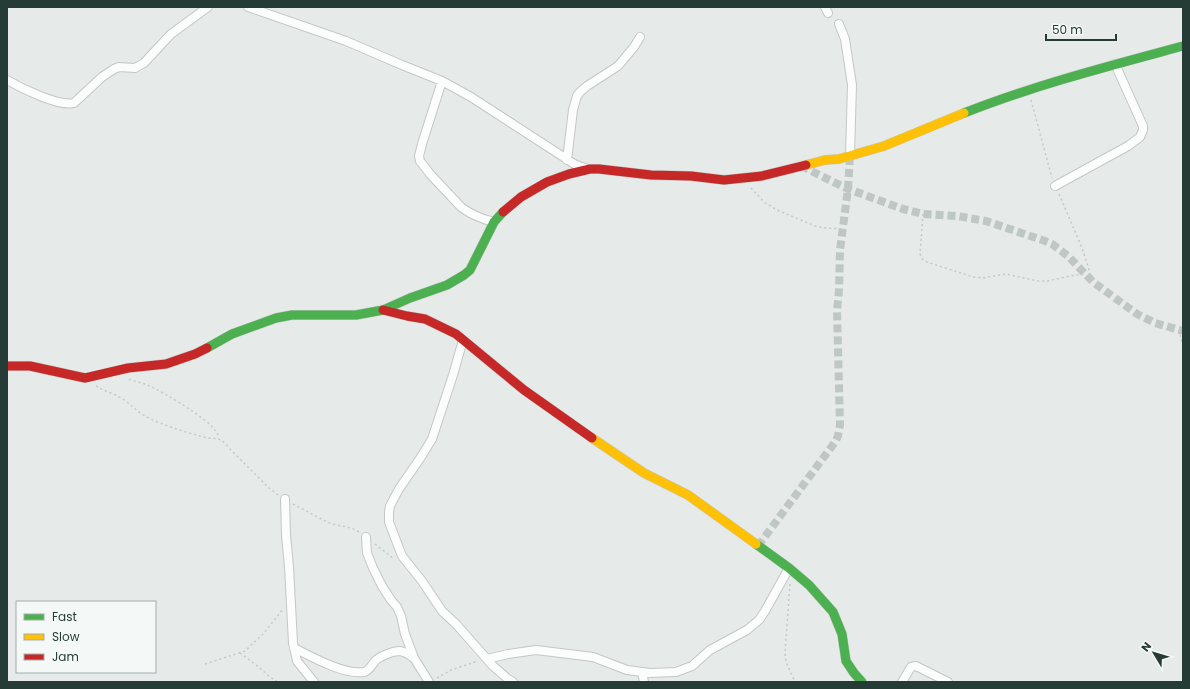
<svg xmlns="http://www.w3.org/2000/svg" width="1190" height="689" font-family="Poppins,sans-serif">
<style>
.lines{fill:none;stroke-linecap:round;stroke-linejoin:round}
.street-tunnel{stroke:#bfc7c4;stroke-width:8;stroke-dasharray:8 4;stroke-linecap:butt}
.street-casing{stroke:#c3c7c5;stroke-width:10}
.fast-casing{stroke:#c2c8c5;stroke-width:10}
.slow-casing{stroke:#c2c8c5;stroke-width:10}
.jam-casing{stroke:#c2c8c5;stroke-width:10}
.path{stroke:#c2cac6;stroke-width:1.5;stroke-dasharray:2 3;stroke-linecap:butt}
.street{stroke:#fbfcfc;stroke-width:8}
.fast{stroke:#4caf50;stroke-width:9}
.slow{stroke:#ffc107;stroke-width:9}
.jam{stroke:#c62828;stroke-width:9}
</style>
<rect width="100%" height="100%" fill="#e6eae8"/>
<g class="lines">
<path class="street-tunnel" d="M 801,166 L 848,189 L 903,209 L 923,214 L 957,216 L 986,221 L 1045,241 L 1052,244 L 1068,256 L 1093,282 L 1137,314 L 1155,323 L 1183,331
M 758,546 L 835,442 L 838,436 L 840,425 L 837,311 L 839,290 L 840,250 L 848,189 L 850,155"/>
<g class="street-casing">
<path id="street" d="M 248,7 L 346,41 L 402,65 L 442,81 L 471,97 L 576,165 L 588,169
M 825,7 L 828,13
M 839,24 L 845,39 L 852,85 L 850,155
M 7,80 C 21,88 59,107 74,103 L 102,77 L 114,69 L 119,67 L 135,68 L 144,63 L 171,34 L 208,7
M 442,81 L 422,144 L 419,156 L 420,161 L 430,174 L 461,207 C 471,215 482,219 494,222
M 567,160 L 573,110 L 577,96 L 580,92 L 587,86 L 618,66 L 634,47 L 640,37
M 1055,186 L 1128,146 L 1140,137 L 1143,130 L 1143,126 L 1115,64
M 463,340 L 453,375 L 432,439 L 421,457 L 399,489 L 390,506 L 389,512 L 389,522 L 402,556 L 422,581 L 442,611 L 456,624 L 493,666 L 508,679 L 513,682
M 285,499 L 286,535 L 289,567 L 293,643 L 297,661 L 314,682
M 366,537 L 367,553 L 373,568 L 382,586 L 391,600 L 397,607 L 401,616 L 405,634 L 414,658 L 429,682
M 294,648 C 312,657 344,675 364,672 C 369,671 372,665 375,661 C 380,656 393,651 400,651 C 405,652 410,655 414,658
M 487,659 L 508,654 L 536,650 L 593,657 L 627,670 L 650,673 L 676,672 L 692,666 L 710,650 L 747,630 L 759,620 L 765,611 L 789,568
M 642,672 L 644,682
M 902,682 L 911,667 L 916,666 L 948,682"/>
</g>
<g class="fast-casing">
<path id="fast" d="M 964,113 C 1035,85 1109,66 1183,46
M 207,348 L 232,334 L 276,318 L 292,315 L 356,315 L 383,310 L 410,298 L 447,285 L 464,275 L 470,270 L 494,222 L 503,212
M 756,544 L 789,568 L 809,585 L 833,612 L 842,634 L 846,661 L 854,673 L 862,682"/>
</g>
<g class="slow-casing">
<path id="slow" d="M 806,165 L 825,160 L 839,159 L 884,146 L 964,113
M 592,438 L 644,473 L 688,495 L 756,544"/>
</g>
<g class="jam-casing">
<path id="jam" d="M 503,212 L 521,197 L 547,182 L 569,174 L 590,169 L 599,169 L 651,175 L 691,176 L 724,180 L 762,176 L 806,165
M 383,310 L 407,316 L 425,319 L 456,334 L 524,390 L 592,438
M 7,366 L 30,366 L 85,378 L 128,368 L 166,364 L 195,354 L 207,348"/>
</g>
<path class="path" d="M 1031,100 L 1052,178
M 751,188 L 764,202 L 777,210 L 815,226 L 826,228 L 843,229
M 1059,194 L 1082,248 L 1093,282
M 923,214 L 920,254 L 922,259 L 927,262 L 973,277 L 982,278 L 1006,274 L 1038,281 L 1048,281 L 1070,276 L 1085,274
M 1179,330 L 1183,347
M 129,379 C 136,382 143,383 150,386 C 164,393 207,418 215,430 C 217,432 218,435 219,438
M 96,386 C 104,391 113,393 121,398 C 130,403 136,411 145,416 C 162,425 182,431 200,436 C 215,441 218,434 229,448 L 268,487 L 278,495
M 293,504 L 327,522 C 338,527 349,525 359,532
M 375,544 L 394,559
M 790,584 L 785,653 L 786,662 L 795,682
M 240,653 L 255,664 L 270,677 L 278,682
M 205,664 L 245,651 L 264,633 L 283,609
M 437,678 L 451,670 L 478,661"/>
<use href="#street" class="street"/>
<use href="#fast" class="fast"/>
<use href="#slow" class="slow"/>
<use href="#jam" class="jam"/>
</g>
<rect width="1190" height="689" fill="none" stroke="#253c36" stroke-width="16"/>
<rect x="16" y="601" width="140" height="72" fill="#f4f9f7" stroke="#a1adaa"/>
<rect x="24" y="614" width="20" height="6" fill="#4caf50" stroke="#a1adaa"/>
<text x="52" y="621" font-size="12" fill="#253c36">Fast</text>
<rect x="24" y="634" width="20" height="6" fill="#ffc107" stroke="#a1adaa"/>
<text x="52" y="641" font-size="12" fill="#253c36">Slow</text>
<rect x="24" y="654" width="20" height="6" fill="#c62828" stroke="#a1adaa"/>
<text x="52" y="661" font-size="12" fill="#253c36">Jam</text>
<g transform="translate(1154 653) rotate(308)" stroke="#f4f9f7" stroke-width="3" paint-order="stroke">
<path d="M0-3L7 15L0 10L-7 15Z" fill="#253c36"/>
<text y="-6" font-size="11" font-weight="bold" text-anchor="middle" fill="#253c36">N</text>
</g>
<path d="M1046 34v6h70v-6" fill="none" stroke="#253c36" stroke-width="2"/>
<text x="1052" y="34" font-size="12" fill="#253c36" stroke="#f4f9f7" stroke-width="3" paint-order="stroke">50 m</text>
</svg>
